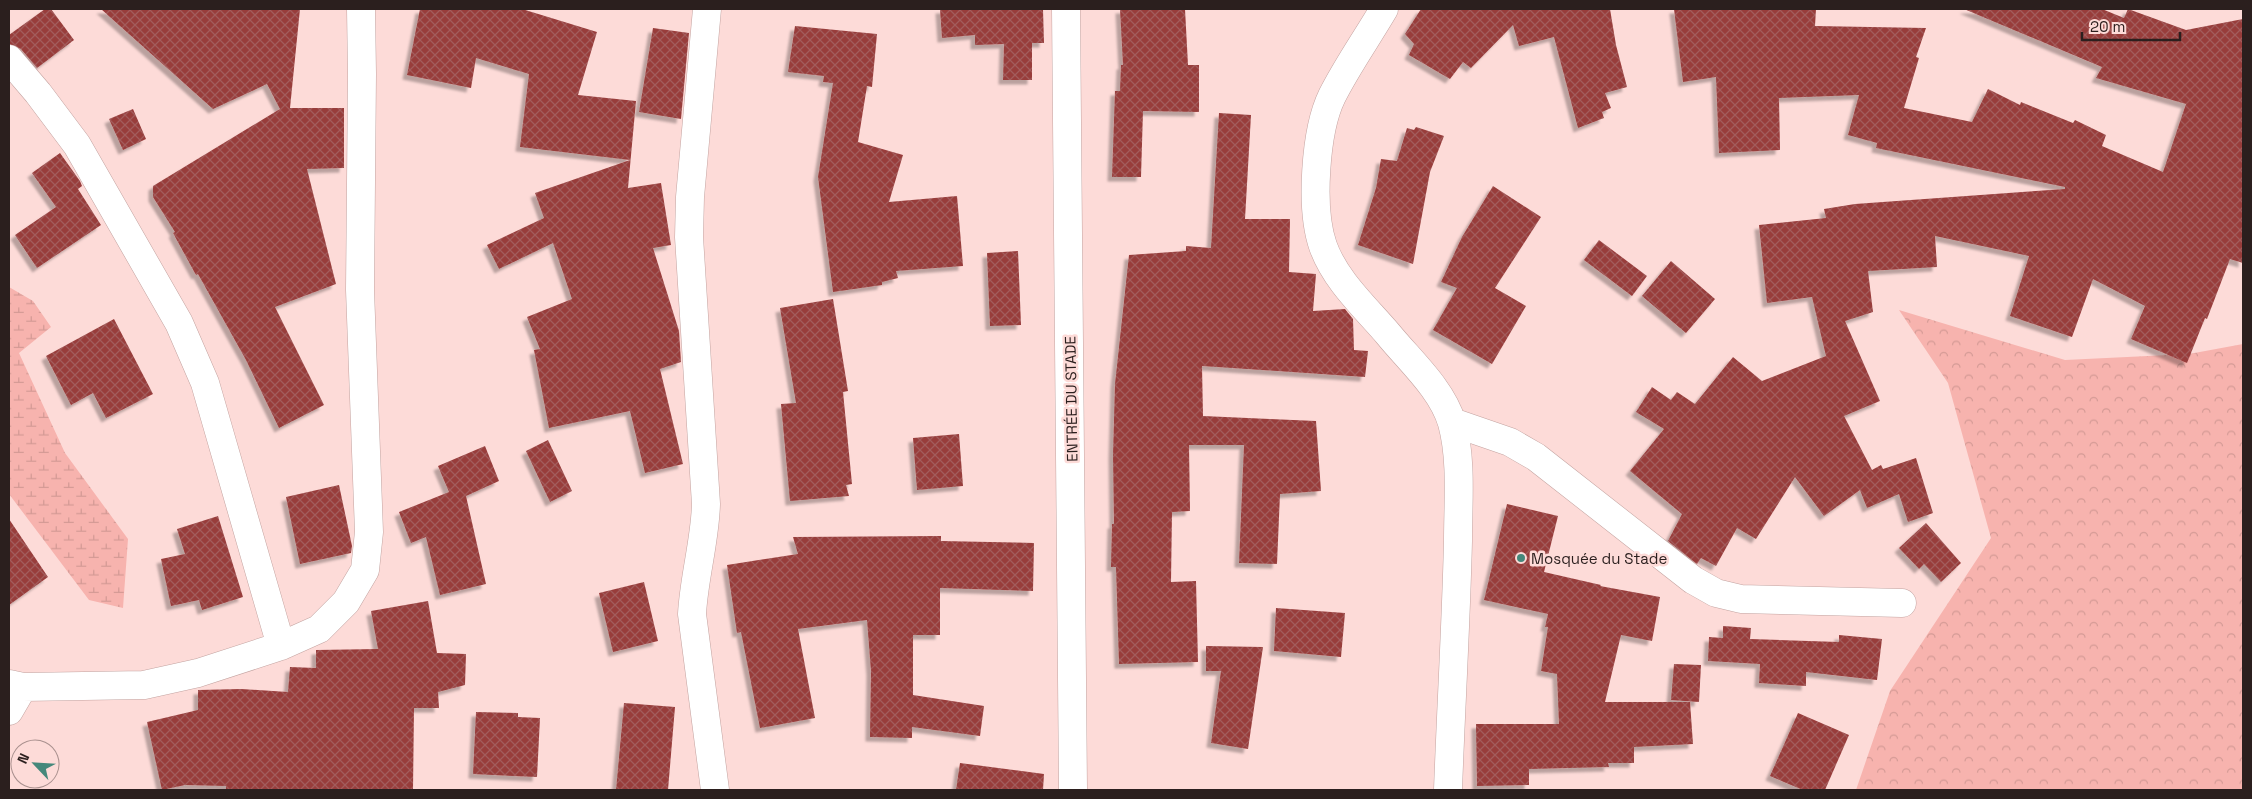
<svg xmlns="http://www.w3.org/2000/svg" width="2252" height="799" font-family="'Space Grotesk',sans-serif">
<style>
.forest{fill:url(#forest-crowns)}
.wetland{fill:url(#wetland-marsh)}
.building{fill:url(#building-cross-hatch);filter:url(#shadow)}
.lines{fill:none;stroke-linecap:round;stroke-linejoin:round}
.minor-casing{stroke:#c3a3a0;stroke-width:29}
.minor{stroke:#fff;stroke-width:28}
.poi-dot{fill:#45887b;stroke:#fddbd8;stroke-width:2}
.labels{text-anchor:middle;dominant-baseline:central;stroke-width:5;stroke-linejoin:round;paint-order:stroke}
.street-label{font-size:15px;fill:#2b1f1e;stroke:#fddbd8}
.poi-label{font-size:15px;fill:#2b1f1e;stroke:#fddbd8;text-anchor:start}
</style>
<defs>
<pattern id="forest-crowns" width="20" height="18" patternUnits="userSpaceOnUse" patternTransform="scale(1.25)"><rect width="20" height="18" fill="#f7b3ae"/><path d="M2 6a3 3 0 1 1 6 0M12 15a3 3 0 1 1 6 0" fill="none" stroke="#d49a95"/></pattern>
<pattern id="wetland-marsh" width="20" height="14" patternUnits="userSpaceOnUse" patternTransform="scale(1.25)"><rect width="20" height="14" fill="#f7b3ae"/><path d="M1 5h8M5 5V1M11 12h8M15 12V8" fill="none" stroke="#d49a95"/></pattern>
<pattern id="building-cross-hatch" width="8" height="8" patternUnits="userSpaceOnUse" patternTransform="scale(1.25)"><rect width="8" height="8" fill="#983c3b"/><path d="M0 0l8 8M0 8l8-8" fill="none" stroke="#a25c5b"/></pattern>
<filter id="shadow"><feDropShadow dx="-4.5" dy="4.5" stdDeviation="1" flood-color="#0004"/></filter>
</defs>
<rect width="100%" height="100%" fill="#fddbd8"/>
<path class="forest" d="M 1899,310 L 2065,360 L 2189,354 L 2243,344 L 2243,790 L 1856,790 L 1890,691 L 1991,538 L 1948,383 Z"/>
<path class="wetland" d="M 9,287 L 33,301 L 51,327 L 19,353 L 65,453 L 128,539 L 123,608 L 89,600 L 9,494 Z"/>
<path class="building" d="M 45,9 L 51,9 L 74,40 L 37,68 L 21,49 L 9,44 L 9,35 Z
M 101,9 L 300,9 L 290,108 L 344,108 L 344,168 L 307,169 L 336,284 L 275,307 L 324,405 L 279,428 L 246,360 L 198,274 L 196,275 L 173,233 L 175,232 L 153,197 L 153,186 L 280,109 L 267,84 L 213,109 Z
M 420,9 L 522,9 L 597,32 L 578,95 L 636,101 L 628,188 L 661,183 L 671,245 L 653,248 L 679,331 L 681,362 L 660,369 L 683,464 L 645,473 L 630,411 L 549,428 L 534,350 L 540,349 L 527,317 L 572,299 L 553,243 L 499,269 L 487,245 L 544,218 L 535,193 L 630,160 L 520,147 L 529,74 L 476,58 L 471,88 L 407,75 Z
M 940,9 L 1043,9 L 1044,43 L 1032,43 L 1032,80 L 1003,80 L 1004,44 L 975,45 L 975,35 L 942,38 Z
M 1120,9 L 1185,9 L 1188,65 L 1199,65 L 1199,112 L 1143,111 L 1141,177 L 1112,177 L 1115,91 L 1120,91 L 1121,65 L 1123,65 Z
M 1421,9 L 1610,9 L 1616,45 L 1627,87 L 1605,93 L 1611,108 L 1602,112 L 1604,118 L 1578,128 L 1554,37 L 1519,46 L 1513,25 L 1471,68 L 1463,62 L 1450,79 L 1409,55 L 1414,44 L 1405,34 Z
M 1674,9 L 1816,9 L 1815,26 L 1926,28 L 1916,57 L 1919,58 L 1904,108 L 1972,122 L 1988,89 L 2020,105 L 2021,102 L 2073,123 L 2075,120 L 2106,135 L 2102,146 L 2163,172 L 2186,104 L 2096,78 L 2102,67 L 1964,9 L 2102,9 L 2124,18 L 2128,9 L 2186,30 L 2243,19 L 2243,263 L 2230,259 L 2207,319 L 2205,318 L 2187,363 L 2131,339 L 2145,306 L 2093,279 L 2072,337 L 2010,316 L 2029,256 L 1935,236 L 1937,267 L 1868,271 L 1873,312 L 1845,321 L 1880,401 L 1844,416 L 1872,470 L 1881,465 L 1883,469 L 1916,458 L 1933,513 L 1908,522 L 1899,494 L 1867,508 L 1860,490 L 1824,516 L 1795,477 L 1756,539 L 1737,528 L 1716,566 L 1701,558 L 1697,564 L 1668,541 L 1682,514 L 1630,471 L 1664,429 L 1636,412 L 1652,387 L 1671,400 L 1677,392 L 1695,404 L 1733,357 L 1762,381 L 1826,356 L 1812,297 L 1767,303 L 1759,225 L 1826,218 L 1824,209 L 1855,204 L 2065,189 L 2065,187 L 1876,148 L 1877,143 L 1848,135 L 1859,95 L 1779,98 L 1780,150 L 1719,153 L 1716,77 L 1683,82 Z
M 795,26 L 877,34 L 872,87 L 867,86 L 858,142 L 903,155 L 889,202 L 957,196 L 963,266 L 896,271 L 898,278 L 882,282 L 882,285 L 833,292 L 818,177 L 833,83 L 823,82 L 824,76 L 788,72 Z
M 653,28 L 689,33 L 681,119 L 639,112 Z
M 133,109 L 146,139 L 123,150 L 109,119 Z
M 1219,113 L 1251,115 L 1245,219 L 1290,219 L 1289,272 L 1316,274 L 1313,311 L 1345,309 L 1353,319 L 1354,350 L 1368,351 L 1365,377 L 1202,366 L 1203,416 L 1316,421 L 1321,491 L 1280,494 L 1277,564 L 1239,563 L 1244,445 L 1189,445 L 1190,511 L 1172,512 L 1171,582 L 1196,581 L 1198,662 L 1119,664 L 1116,567 L 1111,567 L 1112,524 L 1114,524 L 1113,455 L 1115,384 L 1129,255 L 1186,251 L 1186,246 L 1211,248 Z
M 1416,127 L 1444,136 L 1430,172 L 1413,264 L 1358,245 L 1376,188 L 1381,159 L 1397,161 L 1407,128 L 1414,130 Z
M 60,153 L 80,181 L 82,186 L 78,189 L 101,225 L 37,268 L 15,235 L 56,207 L 32,173 Z
M 1493,186 L 1541,217 L 1495,288 L 1526,306 L 1492,364 L 1433,330 L 1457,288 L 1441,282 L 1462,237 Z
M 1599,240 L 1647,276 L 1632,296 L 1584,260 Z
M 1018,251 L 1021,325 L 990,326 L 987,253 Z
M 1671,261 L 1715,299 L 1686,333 L 1642,296 Z
M 833,299 L 848,391 L 843,392 L 852,484 L 846,485 L 849,496 L 790,501 L 781,404 L 796,403 L 780,308 Z
M 114,319 L 153,394 L 106,418 L 93,393 L 71,405 L 46,356 Z
M 959,434 L 963,486 L 917,490 L 913,438 Z
M 548,440 L 572,491 L 550,502 L 526,451 Z
M 485,446 L 499,481 L 466,496 L 486,584 L 440,595 L 426,537 L 411,543 L 399,512 L 449,492 L 438,466 Z
M 339,485 L 352,546 L 351,553 L 300,564 L 286,497 Z
M 1507,504 L 1558,516 L 1544,572 L 1601,585 L 1600,586 L 1660,597 L 1652,641 L 1621,635 L 1605,702 L 1690,702 L 1693,744 L 1634,747 L 1634,763 L 1608,763 L 1609,767 L 1529,769 L 1529,785 L 1477,786 L 1476,724 L 1559,724 L 1557,674 L 1541,671 L 1548,627 L 1545,627 L 1548,614 L 1484,600 Z
M 218,516 L 243,597 L 202,610 L 199,600 L 171,606 L 161,559 L 185,554 L 177,529 Z
M 9,519 L 48,577 L 9,605 Z
M 1926,523 L 1961,563 L 1941,582 L 1924,564 L 1919,569 L 1899,548 Z
M 941,536 L 941,541 L 1034,543 L 1033,591 L 940,588 L 940,635 L 913,635 L 913,695 L 984,706 L 980,736 L 912,727 L 912,738 L 870,737 L 871,671 L 867,620 L 798,629 L 815,718 L 760,728 L 741,632 L 737,633 L 727,565 L 798,554 L 793,537 Z
M 644,582 L 658,641 L 613,652 L 599,593 Z
M 428,601 L 437,653 L 466,654 L 465,685 L 438,692 L 439,708 L 414,708 L 413,790 L 226,790 L 226,786 L 185,785 L 162,790 L 147,722 L 198,710 L 198,690 L 241,689 L 288,692 L 290,667 L 316,668 L 316,650 L 378,649 L 371,611 Z
M 1276,608 L 1345,613 L 1341,657 L 1274,651 Z
M 1723,626 L 1751,628 L 1750,639 L 1839,642 L 1839,635 L 1882,639 L 1877,680 L 1806,672 L 1806,686 L 1759,683 L 1760,664 L 1708,661 L 1709,637 L 1723,638 Z
M 1206,646 L 1263,647 L 1248,749 L 1211,743 L 1221,671 L 1206,671 Z
M 1674,664 L 1701,665 L 1699,702 L 1671,700 Z
M 624,703 L 675,707 L 668,790 L 616,790 Z
M 476,712 L 518,713 L 518,717 L 540,718 L 537,777 L 473,774 Z
M 1798,713 L 1849,735 L 1825,790 L 1803,790 L 1770,776 Z
M 960,763 L 1044,774 L 1043,790 L 956,790 Z"/>
<g class="lines">
<g class="minor-casing">
<path id="minor" d="M 707,9 L 690,197 L 689,237 L 706,504 C 705,541 694,577 692,614 L 715,790
M 1066,9 L 1073,790
M 1384,9 C 1367,38 1347,66 1332,96 C 1315,131 1310,209 1323,246 C 1335,280 1365,307 1388,334 C 1410,361 1442,389 1452,423 C 1462,460 1458,502 1458,541 C 1456,624 1451,707 1448,790
M 9,59 L 38,93 L 77,145 L 179,323 L 205,383 L 281,646
M 1452,422 L 1510,442 L 1536,457 L 1693,580 L 1716,593 L 1741,599 L 1902,603
M 9,684 L 23,687 L 144,685 L 198,673 L 281,646 L 319,629 L 346,602 L 365,570 L 369,532 L 360,290 L 362,74 L 361,9
M 9,711 L 23,687"/>
</g>
<use href="#minor" class="minor"/>
</g>
<circle class="poi-dot" cx="1521" cy="558" r="5"/>
<g class="labels">
<g class="street-label">
<text transform="translate(1071 399) rotate(-91)">ENTRÉE DU STADE</text>
</g>
<g class="poi-label">
<text x="1531" y="558">Mosquée du Stade</text>
</g>
</g>
<rect width="2252" height="799" fill="none" stroke="#2b1f1e" stroke-width="20"/>
<g transform="translate(35 764) rotate(295)"><circle r="24" fill="#fddbd8" stroke="#a9908e"/>
<path d="M0-4L9 19L0 12L-9 19Z" fill="#45887b"/>
<text y="-8" font-size="14" font-weight="bold" text-anchor="middle" fill="#2b1f1e">N</text>
</g>
<path d="M2082 32v8h98v-8" fill="none" stroke="#2b1f1e" stroke-width="2.5"/>
<text x="2090" y="32" font-size="15" fill="#2b1f1e" stroke="#fddbd8" stroke-width="4" paint-order="stroke">20 m</text>
</svg>
